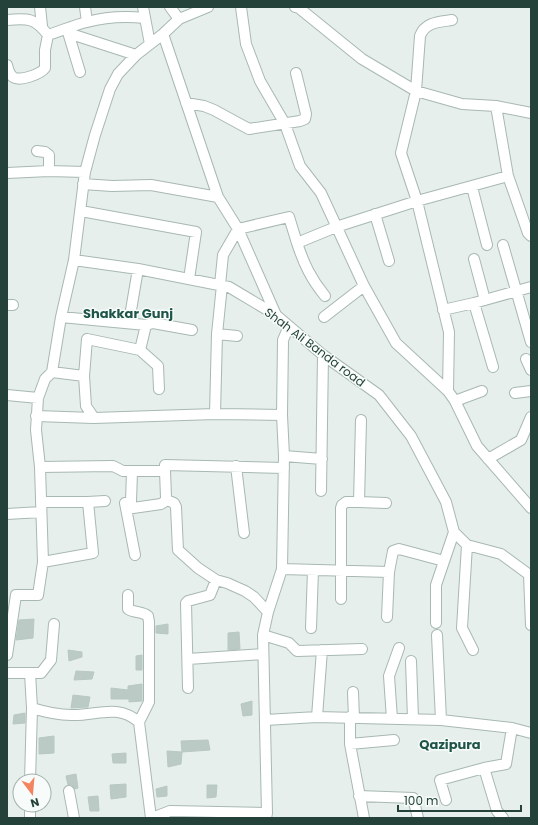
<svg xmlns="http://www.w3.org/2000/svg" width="538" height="825" font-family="Poppins,sans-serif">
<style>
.building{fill:#bbcac4;stroke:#b8c9c2}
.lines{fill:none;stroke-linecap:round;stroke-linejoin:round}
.minor-casing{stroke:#a8b8b2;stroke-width:12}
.minor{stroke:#fff;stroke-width:10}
.labels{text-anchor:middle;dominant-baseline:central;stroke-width:3;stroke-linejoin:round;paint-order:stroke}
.street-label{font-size:12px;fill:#24423a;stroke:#f7fbf9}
.neighbourhood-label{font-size:13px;font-weight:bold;fill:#1f5548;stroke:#f7fbf9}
</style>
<rect width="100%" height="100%" fill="#e6efeb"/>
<path class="building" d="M 34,619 L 33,638 L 16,640 L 19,620 Z
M 168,624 L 168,634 L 156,633 L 156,626 Z
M 239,632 L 240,649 L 228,650 L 228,633 Z
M 68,650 L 82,652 L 82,657 L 69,661 Z
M 142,655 L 142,670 L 136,670 L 136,656 Z
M 76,671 L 94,672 L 92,679 L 74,680 Z
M 142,684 L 142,701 L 129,702 L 129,699 L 111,699 L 111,688 L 128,690 L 128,686 Z
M 73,695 L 90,697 L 88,707 L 71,708 Z
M 252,701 L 252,715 L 243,716 L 241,704 Z
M 25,713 L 25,723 L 13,724 L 14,715 Z
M 54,736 L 54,753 L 39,754 L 39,738 Z
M 208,740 L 210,750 L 182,752 L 181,741 Z
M 167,751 L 182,752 L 181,764 L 168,767 Z
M 126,753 L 126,763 L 113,763 L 112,754 Z
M 76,774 L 78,788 L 75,789 L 72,785 L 68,785 L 66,776 Z
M 126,784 L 126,797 L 111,799 L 110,785 Z
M 207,785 L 217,785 L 216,797 L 207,798 Z
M 167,786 L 167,796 L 157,797 L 156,789 Z
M 98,796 L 99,811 L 90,811 L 88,797 Z"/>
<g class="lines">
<g class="minor-casing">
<path id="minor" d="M 40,7 L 42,26
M 85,7 L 87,22
M 143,7 L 150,44
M 170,7 L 179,19
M 241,7 L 246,44 L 260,81 L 285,124 L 300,166 L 321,193 L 364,286 L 396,343 L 448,391
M 295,7 L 299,8 L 362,59 L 416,91 L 462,104 L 496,106 L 531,113
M 7,20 C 28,18 35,18 48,35
M 452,20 C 439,22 425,22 420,36 L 416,91 L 401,153 L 417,201 L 449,332 L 448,391 L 455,401 L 477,446 L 531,508
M 67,29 L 80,72
M 68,33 L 136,55
M 163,34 L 218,197 L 238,229 L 276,315
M 7,65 C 8,69 10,75 13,77 C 19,82 41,74 45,68 L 45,50 L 48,35 C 61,31 74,25 87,22 C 105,17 126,16 145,18
M 186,103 L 204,106 L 214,110 L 249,129 L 300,121 L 305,119 L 306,114 L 296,73
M 496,106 L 508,176 L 528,233 L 531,236
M 37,151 L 45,152 L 49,155 L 49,171
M 7,173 L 49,171 L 85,172
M 83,184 L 112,186 L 151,185 L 218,197
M 472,187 L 487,245
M 81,211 L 196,232 L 189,279
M 375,214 L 389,261
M 297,243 C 304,264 311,279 325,296
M 503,245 L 531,342
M 474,259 L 485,300
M 74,260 L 138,269 L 229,287 L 276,315 L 323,355 L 379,395 L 411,436 L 446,502 L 454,532 L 467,545 L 501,554 L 531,576
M 220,285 L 223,255 L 238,229 L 289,217 L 297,243 L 336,227 L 417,201 L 508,176
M 474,303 L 493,367
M 7,305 L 13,305
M 443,310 L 474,303 L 531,287
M 61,317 L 146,325 L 153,323 L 192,330
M 324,317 L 364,286
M 129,322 L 138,269
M 146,325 L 140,350 L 158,366 L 159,389
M 217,334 L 237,336
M 526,359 L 531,370
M 52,372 L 84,376
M 515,393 L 531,391
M 7,395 L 38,398
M 455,401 L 482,391
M 215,414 L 217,334 L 222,285
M 36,416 L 94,418 L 215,414 L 282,415
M 94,418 L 86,406 L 84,376 L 87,339 L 140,350
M 284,456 L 322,459
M 488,459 L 521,440 L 531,417
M 236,466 L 244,533
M 40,467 L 113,466 L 123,471 L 165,471 L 165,465 L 284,468
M 132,471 L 131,502 L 125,503 L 135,555
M 165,471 L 166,497 L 167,500 L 174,503 L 176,507 L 178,550 L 198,568 L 216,580 L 227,583 L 245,591 L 254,597 L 268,612
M 321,491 L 323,355
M 41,502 L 88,502 L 105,501
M 359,502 L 386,503
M 126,509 L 161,504 L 167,500
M 7,514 L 41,512
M 467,545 L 462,628 L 473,650
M 43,562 L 93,553 L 88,502
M 282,569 L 389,572
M 529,575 L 531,625
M 128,595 L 128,609 C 134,613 142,611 148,616 L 149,622 L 149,702 L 139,722 L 151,818
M 341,599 L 341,508 L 342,505 L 346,502 L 359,502 L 361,420
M 387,617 L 389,572 L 393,551 L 399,549 L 444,561
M 436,623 L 436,585 L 454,532
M 311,628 L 313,570
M 263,635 L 289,643 L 297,651 L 362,649
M 437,635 L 441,720
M 7,655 L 16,595 L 38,595 L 43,562 L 40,467 L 36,430 L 38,398 L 45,379 L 52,372 L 61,317 L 74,260 L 85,172 L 95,135 L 110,89 L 118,74 L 136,55 L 163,34 L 179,19 L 208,7
M 188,659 L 263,654
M 411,661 L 413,719
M 7,673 L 41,673 L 51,660 L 54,624
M 188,688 L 186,603 L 188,601 L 210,595 L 216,580
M 353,692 L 354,718
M 32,708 C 45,712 57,715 71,715 C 97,716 116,703 139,722
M 317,717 L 322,650
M 350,717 L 350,744 L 364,818
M 392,719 L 389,676 L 399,648
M 265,720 L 317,717 L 441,720 L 512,728 L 531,733
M 350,744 L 394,740
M 484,768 L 497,811 L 503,818
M 30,781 L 32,708 L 30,673
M 69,791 L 74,818
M 359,796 L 413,798 L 418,818
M 446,800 L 440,780 L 484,768 L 506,764 L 512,728
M 30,818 L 30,805
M 152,818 L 170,811 L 267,813
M 266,818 L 267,813 L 263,635 L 268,612 L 282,569 L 284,456 L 282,415 L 283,340 L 289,326"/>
</g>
<use href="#minor" class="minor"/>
</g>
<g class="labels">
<g class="street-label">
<text transform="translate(315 347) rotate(37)">Shah Ali Banda road</text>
</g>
<g class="neighbourhood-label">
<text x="128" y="313">Shakkar Gunj</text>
<text x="450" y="744">Qazipura</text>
</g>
</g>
<rect width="538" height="825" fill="none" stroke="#24423a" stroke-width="16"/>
<g transform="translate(32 793) rotate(164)"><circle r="19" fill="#f7fbf9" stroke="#a3b1ad"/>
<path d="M0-3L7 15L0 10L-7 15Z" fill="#f4845f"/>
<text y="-6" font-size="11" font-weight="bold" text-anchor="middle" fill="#24423a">N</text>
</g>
<path d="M398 805v6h123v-6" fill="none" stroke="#24423a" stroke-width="2"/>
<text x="404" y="805" font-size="12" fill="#24423a" stroke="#f7fbf9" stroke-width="3" paint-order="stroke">100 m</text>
</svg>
